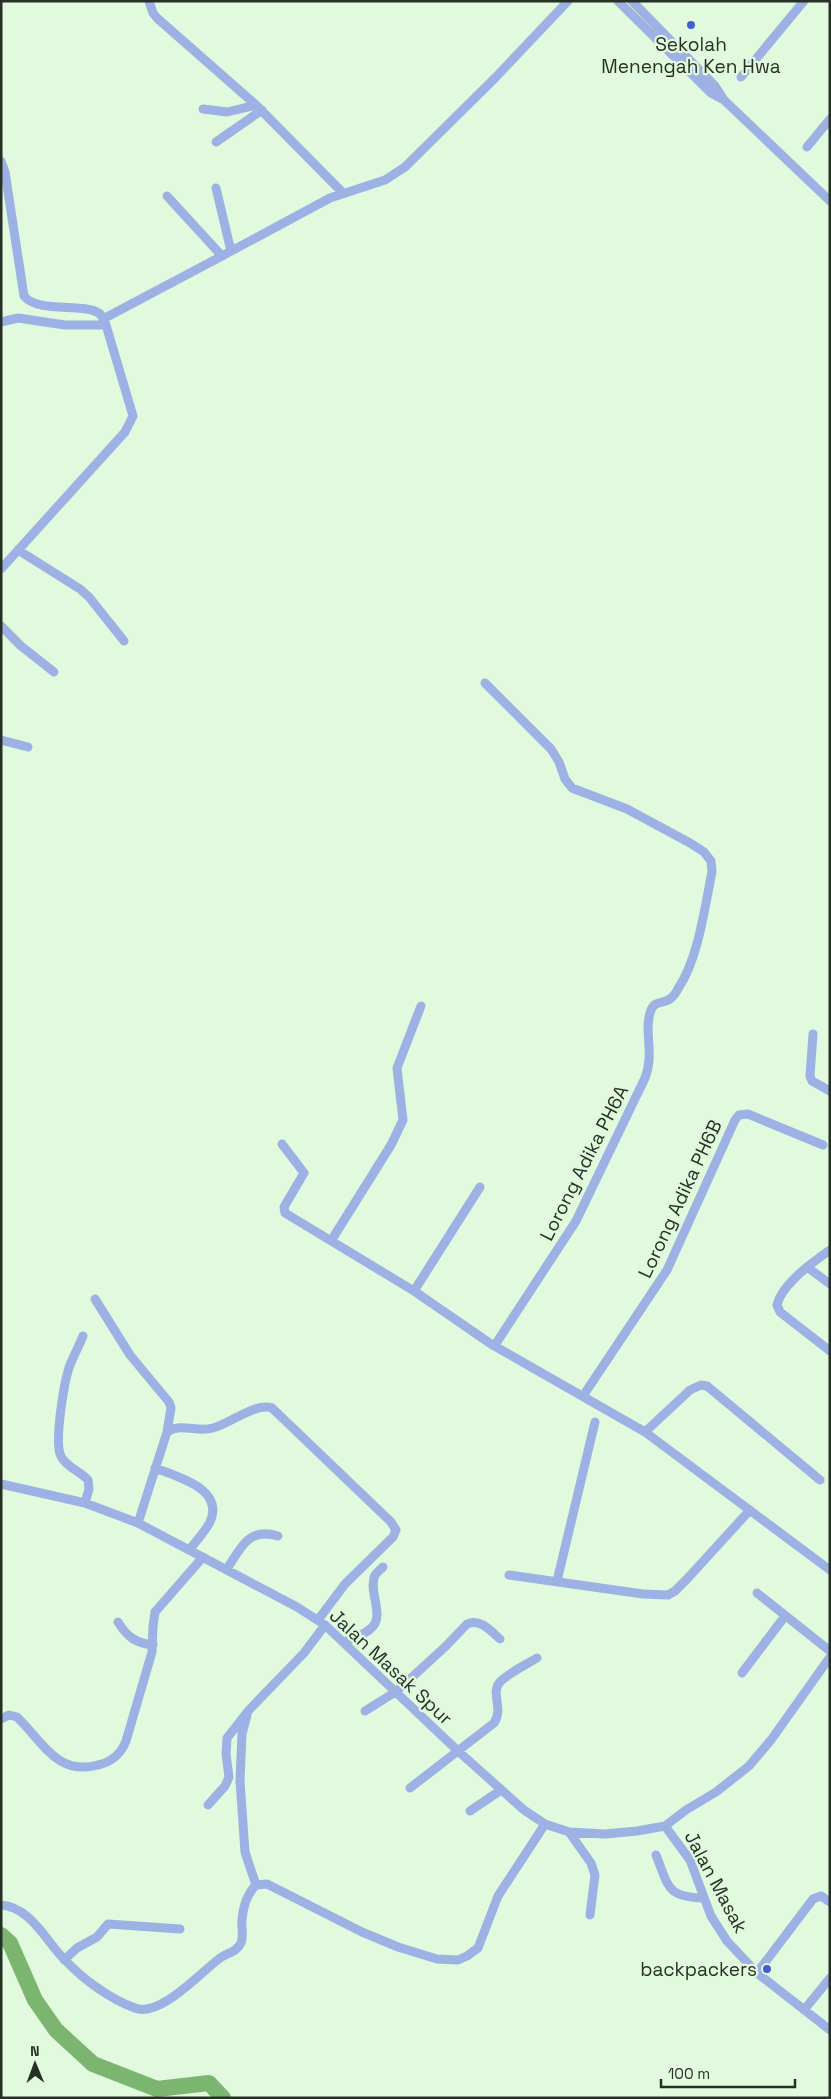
<svg xmlns="http://www.w3.org/2000/svg" width="831" height="2099" font-family="'Space Grotesk',sans-serif">
<style>
.lines{fill:none;stroke-linecap:round;stroke-linejoin:round}
.river{stroke:#7bb56f;stroke-width:16}
.minor{stroke:#9db1e5;stroke-width:9}
.poi-dot{fill:#4260d2;stroke:#e1f9dc;stroke-width:2}
.labels{text-anchor:middle;dominant-baseline:central;stroke-width:4.5;stroke-linejoin:round;paint-order:stroke}
.poi-label{font-size:19px;fill:#273025;stroke:#e1f9dc}
.street-label{font-size:19px;fill:#273025;stroke:#e1f9dc}
</style>
<rect width="100%" height="100%" fill="#e1f9dc"/>
<g class="lines">
<path class="river" d="M 1,1935 L 10,1943 L 35,2000 L 56,2030 L 93,2064 L 157,2089 L 209,2083 L 223,2098"/>
<path class="minor" d="M 149,1 L 153,13 L 157,18 L 256,105
M 618,1 L 711,93 L 724,100
M 632,1 L 715,86 L 724,100 L 830,201
M 741,77 L 804,1
M 203,109 L 227,112 L 256,105 L 343,193
M 216,142 L 262,110
M 807,147 L 830,119
M 1,161 L 5,172 L 24,296 C 38,314 86,302 100,314 C 103,317 104,321 106,325 L 133,416 L 125,432 L 1,569
M 216,188 L 231,251
M 167,196 L 222,256 L 330,198 L 385,180 L 405,167 L 495,78 L 568,1
M 103,319 L 222,256
M 1,322 L 18,318 L 65,325 L 106,325
M 18,550 L 80,589 L 89,597 L 124,641
M 1,626 L 21,646 L 54,672
M 485,683 L 551,749 L 559,762 L 565,779 L 572,788 L 627,809 L 690,843 L 704,852 L 711,861 L 712,872 C 705,906 698,959 679,987 C 677,991 674,996 670,999 C 663,1004 655,1000 651,1010 C 643,1031 655,1053 645,1078 L 576,1221 L 495,1345
M 1,740 L 28,747
M 813,1034 L 810,1076 L 812,1081 L 830,1091
M 282,1144 L 304,1173 L 284,1207 L 285,1213 L 414,1291 L 491,1344 L 645,1432 L 830,1570
M 331,1241 L 391,1145 L 403,1120 L 397,1068 L 421,1006
M 830,1250 C 813,1262 782,1284 777,1305 L 780,1312 L 830,1351
M 807,1267 L 830,1284
M 414,1291 L 480,1187
M 95,1299 L 130,1355 L 169,1402 L 171,1408 L 167,1432
M 83,1336 C 79,1346 74,1355 70,1365 C 64,1381 55,1438 60,1454 C 64,1466 80,1471 88,1480 L 89,1489 L 85,1503
M 583,1396 L 667,1270 L 735,1120 L 739,1115 L 748,1114 L 823,1145
M 645,1432 L 690,1390 L 701,1385 L 707,1386 L 820,1480
M 155,1468 C 178,1477 225,1489 210,1522 C 205,1532 196,1541 189,1550
M 1,1484 L 85,1503 L 138,1523 L 297,1607 L 325,1625 L 458,1751 L 524,1810 L 545,1824 L 569,1832 L 605,1834 L 637,1831 L 665,1826 L 686,1810 L 716,1792 L 749,1766 L 771,1740 L 830,1657
M 138,1523 L 167,1432 C 182,1422 197,1433 213,1428 C 229,1424 256,1402 272,1408 L 391,1522 L 396,1530 L 393,1537 L 345,1584 L 318,1620
M 227,1569 C 241,1547 249,1527 278,1536
M 509,1575 L 643,1594 L 668,1595 L 675,1591 L 687,1579 L 750,1510
M 557,1581 L 595,1422
M 757,1593 L 830,1651
M 118,1622 C 127,1637 136,1643 153,1645
M 344,1642 C 353,1638 368,1634 374,1625 C 383,1612 368,1590 375,1575 C 377,1572 381,1569 383,1567
M 742,1673 L 785,1616
M 365,1711 L 397,1691 L 446,1646 L 467,1624 C 480,1618 491,1631 500,1639
M 247,1715 L 242,1734 L 240,1781 L 245,1852 L 256,1885
M 1,1719 L 9,1715 L 17,1717 C 43,1742 57,1776 98,1765 C 111,1762 121,1754 126,1741 L 152,1652 L 153,1626 L 155,1612 L 203,1557
M 410,1788 L 494,1723 C 504,1708 490,1693 500,1682 C 507,1674 527,1664 537,1658
M 208,1805 L 225,1786 L 229,1777 L 226,1754 L 227,1738 L 249,1710 L 304,1653 L 325,1625
M 470,1811 L 501,1790
M 665,1826 L 690,1860 L 711,1916 L 727,1941 L 757,1973 L 830,2030
M 569,1832 L 591,1863 L 595,1875 L 590,1915
M 656,1855 C 669,1887 666,1897 704,1898
M 1,1905 C 31,1907 47,1943 66,1961 C 84,1980 110,1999 135,2008 C 160,2018 201,1972 220,1958 C 227,1953 237,1952 241,1943 C 244,1935 241,1927 242,1920 C 243,1908 247,1894 256,1885 L 267,1884 L 273,1887 L 362,1932 L 398,1947 L 437,1959 L 458,1960 L 467,1956 L 478,1948 L 498,1896 L 545,1824
M 64,1960 L 77,1948 L 97,1937 L 108,1924 L 180,1929
M 757,1973 L 813,1899 L 821,1896 L 830,1902
M 804,2010 L 830,1978"/>
</g>
<g class="poi-dot">
<circle cx="691" cy="25" r="5"/>
<circle cx="767" cy="1969" r="5"/>
</g>
<g class="labels">
<g class="poi-label">
<text x="691" y="44">Sekolah<tspan x="691" dy="22">Menengah Ken Hwa</tspan></text>
<text x="757" y="1969" text-anchor="end">backpackers</text>
</g>
<g class="street-label">
<text transform="translate(584 1163) rotate(-63)">Lorong Adika PH6A</text>
<text transform="translate(680 1199) rotate(-65)">Lorong Adika PH6B</text>
<text transform="translate(391 1667) rotate(43)">Jalan Masak Spur</text>
<text transform="translate(716 1882) rotate(62)">Jalan Masak</text>
</g>
</g>
<rect width="831" height="2099" fill="none" stroke="#273025" stroke-width="5"/>
<g transform="translate(35 2064) rotate(359)" stroke="#e1f9dc" stroke-width="4" paint-order="stroke">
<path d="M0-4L9 19L0 12L-9 19Z" fill="#273025"/>
<text y="-8" font-size="14" font-weight="bold" text-anchor="middle" fill="#273025">N</text>
</g>
<path d="M661 2079v8h134v-8" fill="none" stroke="#273025" stroke-width="2.5"/>
<text x="668" y="2079" font-size="15" fill="#273025" stroke="#e1f9dc" stroke-width="4" paint-order="stroke">100 m</text>
</svg>
